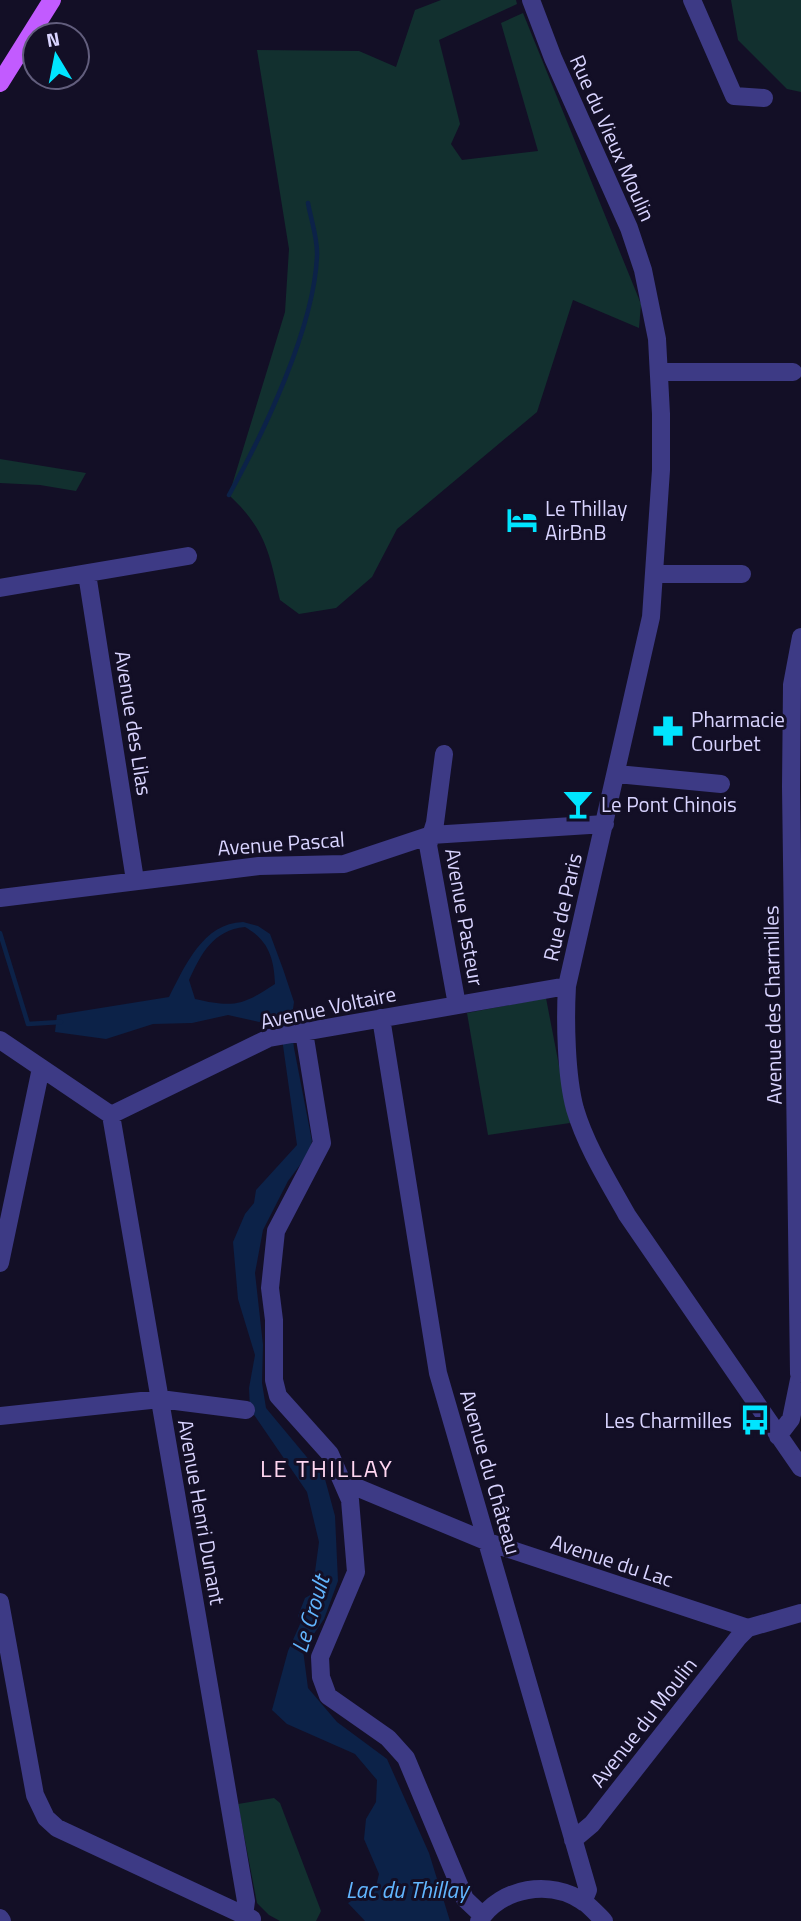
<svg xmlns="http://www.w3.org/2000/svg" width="801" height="1921" font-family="'Titillium Web',sans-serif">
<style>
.green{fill:#12302f}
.water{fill:#0c2248;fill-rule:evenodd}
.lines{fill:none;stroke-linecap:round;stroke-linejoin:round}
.stream{stroke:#0c2248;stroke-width:4.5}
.minor{stroke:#3d3a85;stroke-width:18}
.major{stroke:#c25bff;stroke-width:18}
.labels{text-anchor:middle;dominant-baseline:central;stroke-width:6;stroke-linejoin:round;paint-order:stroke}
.street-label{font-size:21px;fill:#d9d4ff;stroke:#130f26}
.poi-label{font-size:21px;fill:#d9d4ff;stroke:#130f26;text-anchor:start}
.water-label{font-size:23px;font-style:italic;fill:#62b6ff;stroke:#130f26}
.quarter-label{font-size:24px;letter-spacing:2px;fill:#ffd6f0;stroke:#130f26}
</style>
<rect width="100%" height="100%" fill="#130f26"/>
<path class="green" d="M 441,0 L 516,0 L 517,4 L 439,40 L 460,124 L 451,144 L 462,160 L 538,151 L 501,23 L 523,13 L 641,304 L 639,328 L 573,300 L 537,412 L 397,529 L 372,577 L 336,608 L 299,614 L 280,600 C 269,552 266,530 229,495 L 285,312 L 289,249 L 257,50 L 359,51 L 396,67 L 415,10 Z
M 731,0 L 801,0 L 801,92 L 787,89 L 738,40 Z
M 0,459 L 86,473 L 76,491 L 40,485 L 0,483 Z
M 546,998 L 570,1123 L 488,1135 L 467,1013 Z
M 274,1798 L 280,1803 L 321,1911 L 316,1921 L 280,1921 L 269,1915 L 257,1903 L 238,1804 Z"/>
<path class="water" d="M 243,922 L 258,926 L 270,934 L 283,969 L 294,1002 L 291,1023 L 294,1048 L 312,1141 L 309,1153 L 288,1181 L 263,1230 L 255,1273 L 263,1345 L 262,1383 L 266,1408 L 325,1479 L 335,1516 L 338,1581 L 324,1619 L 303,1650 L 308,1688 L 337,1722 L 387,1759 L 429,1853 L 450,1921 L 365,1921 L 348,1903 L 376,1886 L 379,1874 L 364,1839 L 366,1819 L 376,1802 L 377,1780 L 355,1754 L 287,1724 L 272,1710 L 288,1651 L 301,1622 L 298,1616 L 305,1598 L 312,1594 L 319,1542 L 307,1492 L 250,1409 L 249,1388 L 255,1355 L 238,1299 L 233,1242 L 245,1214 L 254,1203 L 256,1190 L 297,1145 L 279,1017 L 259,1022 L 228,1015 L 192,1023 L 153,1024 L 106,1039 L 55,1032 L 57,1015 L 169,997 C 185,966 203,923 243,922 ZM 245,927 C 268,940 274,957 275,984 C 243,1005 234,1008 195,999 L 189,980 C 201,954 213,930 245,927 Z"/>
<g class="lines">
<path class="stream" d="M 229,495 C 264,432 314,328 317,256 C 318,239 311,220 308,203
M 0,933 L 28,1024 L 61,1022"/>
<path class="minor" d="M 531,0 L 553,58 L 629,228 L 643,270 L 657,339 L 661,414 L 661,470 L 651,617 L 567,986 C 565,1020 566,1076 575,1109 C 586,1146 608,1181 627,1215 L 801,1468
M 692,0 L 734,96 L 764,98
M 659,372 L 793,372
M 87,574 L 135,880
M 654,574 L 742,574
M 0,588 L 188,556
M 444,754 L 435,823 L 428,845 L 457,1005
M 617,774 L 721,784
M 0,898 L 259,866 L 344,864 L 431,835 L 605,824
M 381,1018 L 438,1373 L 588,1890 L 583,1902
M 304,1032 L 322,1143 L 276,1231 L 270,1288 L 274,1320 L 274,1380 L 278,1396 L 330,1454 L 350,1500 L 356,1572 L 320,1657 L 321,1677 L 328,1696 L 388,1738 L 406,1758 L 465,1899 L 483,1916
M 0,1040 L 111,1115
M 111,1115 L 246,1901 L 244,1916
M 111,1115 L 269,1038 L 567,986
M 0,1263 L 41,1068
M 799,1374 L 791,787 L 792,685 L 801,637
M 0,1416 L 160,1399 L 246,1410
M 778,1436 L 791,1419 L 801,1370
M 346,1487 L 356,1487 L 488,1542 L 748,1628
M 0,1602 L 35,1795 L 46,1818 L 57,1828 L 252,1919
M 573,1840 L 592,1824 L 738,1638 L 748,1628 L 801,1613
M 0,1918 L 2,1921
M 479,1921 C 502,1887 550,1879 584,1902 C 591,1907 598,1915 604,1921"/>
<path class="major" d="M 0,83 L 52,0"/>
</g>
<defs>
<g id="hotel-bare" transform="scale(2.415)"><path d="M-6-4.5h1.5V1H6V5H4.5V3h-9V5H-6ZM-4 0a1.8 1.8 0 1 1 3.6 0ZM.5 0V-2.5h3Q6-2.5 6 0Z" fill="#00e5ff" stroke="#130f26" stroke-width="2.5" paint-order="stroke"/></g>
<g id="pharmacy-bare" transform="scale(2.415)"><path d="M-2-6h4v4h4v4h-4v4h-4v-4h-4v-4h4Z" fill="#00e5ff" stroke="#130f26" stroke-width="2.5" paint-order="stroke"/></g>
<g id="bar-bare" transform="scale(2.415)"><path d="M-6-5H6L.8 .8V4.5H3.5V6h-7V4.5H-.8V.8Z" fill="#00e5ff" stroke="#130f26" stroke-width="2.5" paint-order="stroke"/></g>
<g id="bus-bare" transform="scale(2.415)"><path d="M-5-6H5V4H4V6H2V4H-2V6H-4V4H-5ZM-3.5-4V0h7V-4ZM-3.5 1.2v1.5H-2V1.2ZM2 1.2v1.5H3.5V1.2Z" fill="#00e5ff" stroke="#130f26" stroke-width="2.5" paint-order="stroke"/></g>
</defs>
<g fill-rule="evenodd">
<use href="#hotel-bare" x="522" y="520"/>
<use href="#pharmacy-bare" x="668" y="731"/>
<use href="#bar-bare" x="578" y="804"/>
<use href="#bus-bare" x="755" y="1420"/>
</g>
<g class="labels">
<g class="street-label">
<text transform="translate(613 138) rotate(66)">Rue du Vieux Moulin</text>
<text transform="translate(134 723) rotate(81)">Avenue des Lilas</text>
<text transform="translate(281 843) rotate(-4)">Avenue Pascal</text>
<text transform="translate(562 907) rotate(-77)">Rue de Paris</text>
<text transform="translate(465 917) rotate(80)">Avenue Pasteur</text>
<text transform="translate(772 1005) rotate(-91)">Avenue des Charmilles</text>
<text transform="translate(328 1007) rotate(-12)">Avenue Voltaire</text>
<text transform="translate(491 1472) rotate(74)">Avenue du Château</text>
<text transform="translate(202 1512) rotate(80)">Avenue Henri Dunant</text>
<text transform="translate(612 1560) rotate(18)">Avenue du Lac</text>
<text transform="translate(643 1722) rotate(-52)">Avenue du Moulin</text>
</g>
<g class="poi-label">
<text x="545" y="508">Le Thillay<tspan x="545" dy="24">AirBnB</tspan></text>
<text x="691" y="719">Pharmacie<tspan x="691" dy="24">Courbet</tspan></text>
<text x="601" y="804">Le Pont Chinois</text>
<text x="732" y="1420" text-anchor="end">Les Charmilles</text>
</g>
<g class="water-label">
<text transform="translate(310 1614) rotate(-73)">Le Croult</text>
<text x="407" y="1889">Lac du Thillay</text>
</g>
<g class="quarter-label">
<text x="327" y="1468">LE THILLAY</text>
</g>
</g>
<g transform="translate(56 56) rotate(350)"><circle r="33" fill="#130f26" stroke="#625e7d" stroke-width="2"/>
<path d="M0-5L12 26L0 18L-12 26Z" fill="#00e5ff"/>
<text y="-10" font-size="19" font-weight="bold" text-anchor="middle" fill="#d9d4ff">N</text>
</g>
</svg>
